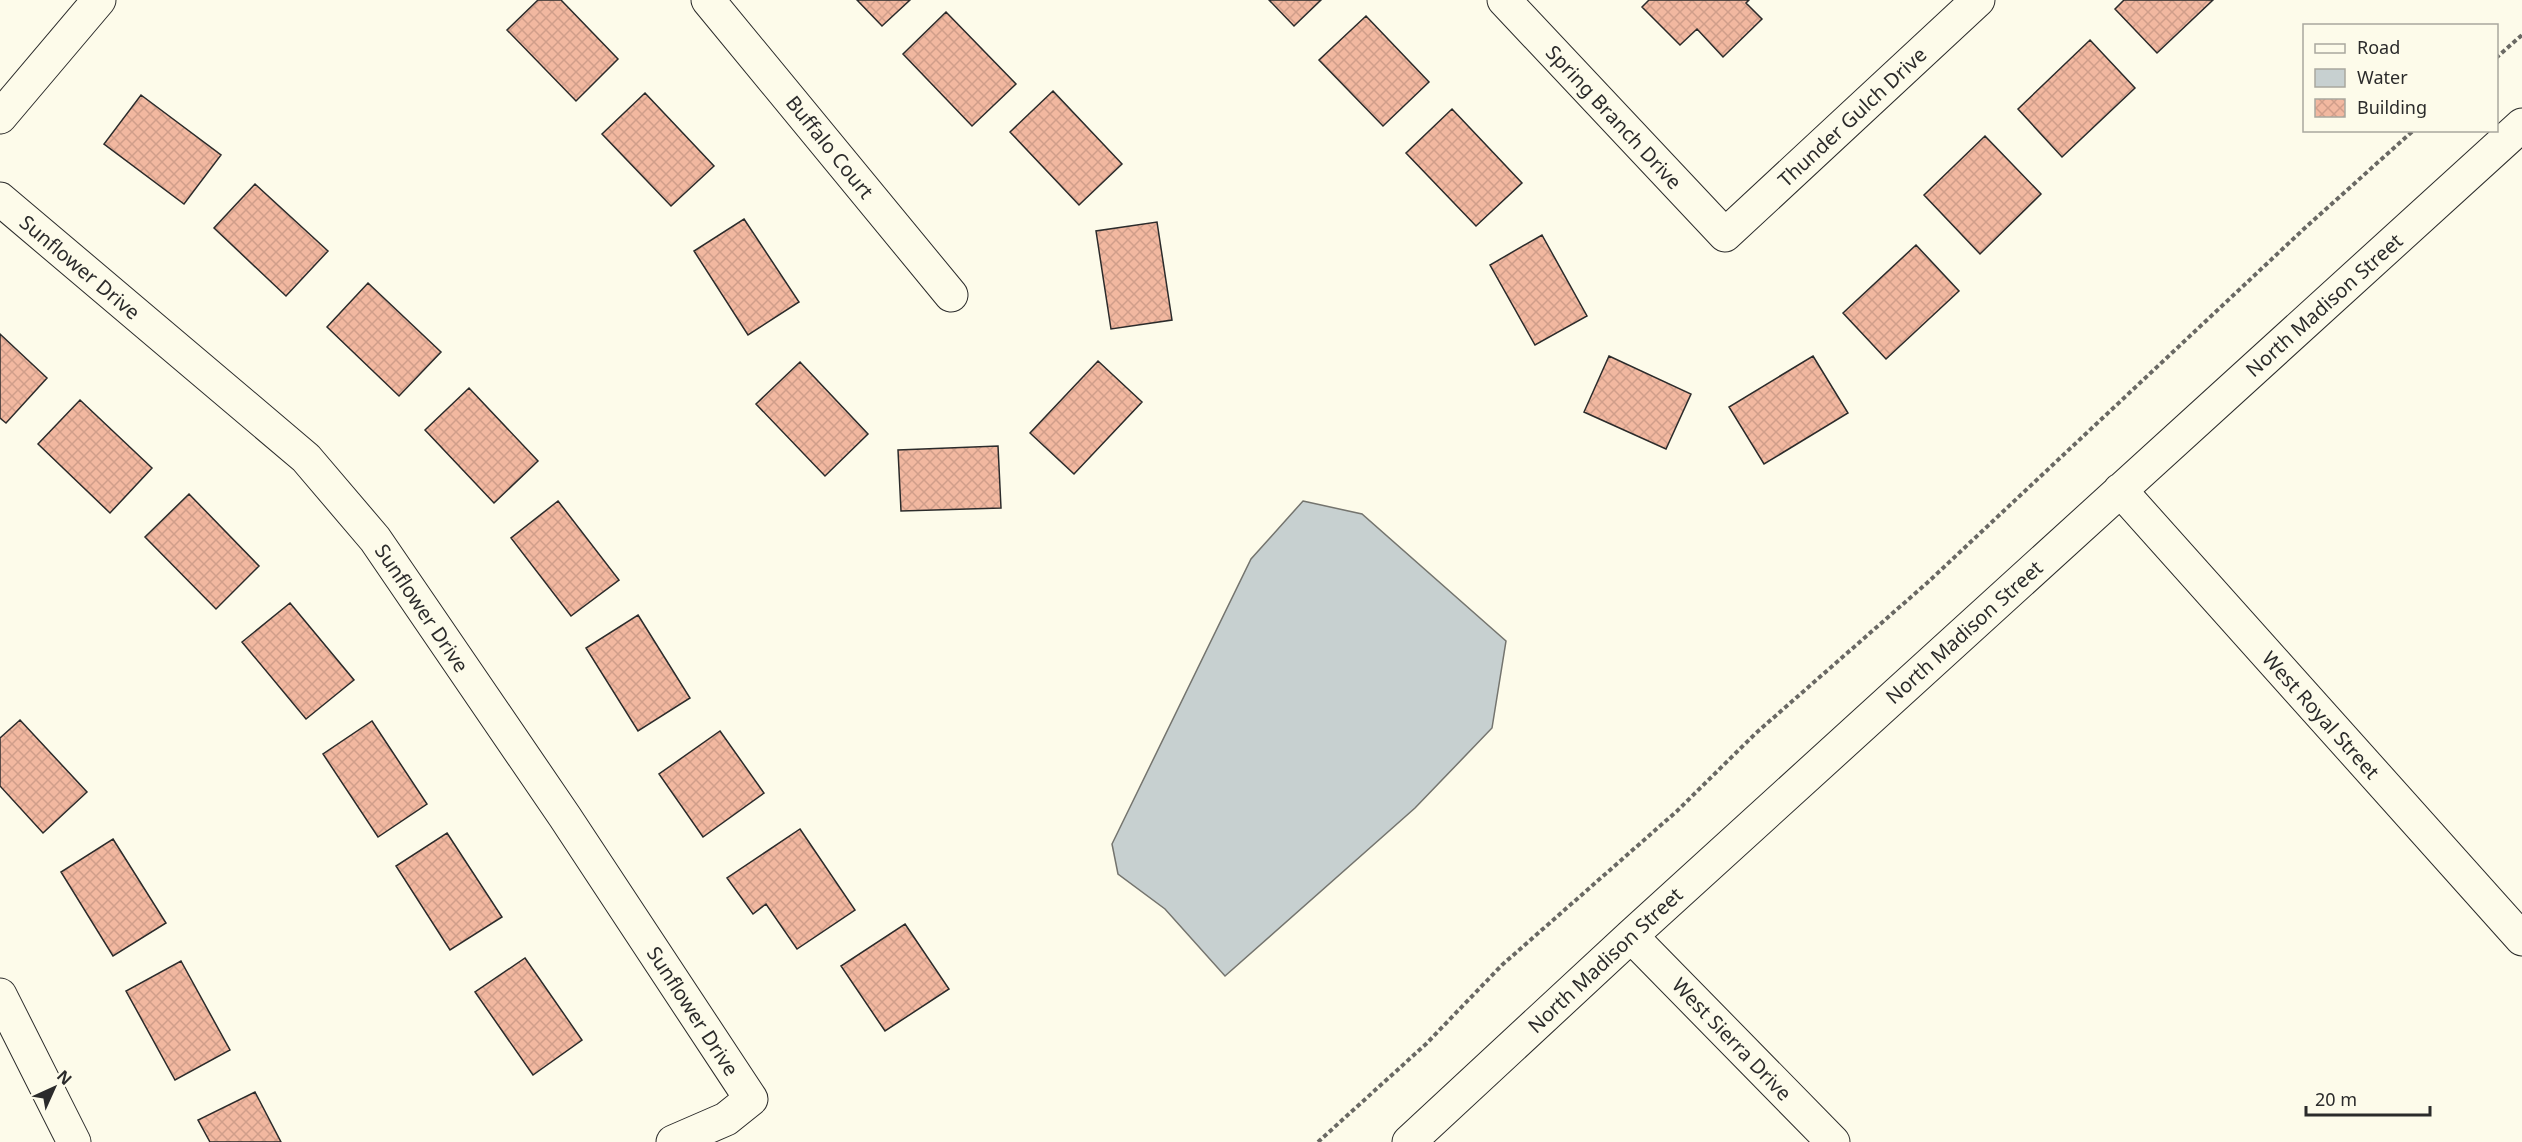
<svg xmlns="http://www.w3.org/2000/svg" width="2522" height="1142" font-family="'Noto Sans',sans-serif">
<style>
.water{fill:#c7d0d0;stroke:#74746e;stroke-width:1.5}
.building{fill:url(#building-cross-hatch);stroke:#2b2b2b;stroke-width:1.5}
.lines{fill:none;stroke-linecap:round;stroke-linejoin:round}
.street-casing{stroke:#2b2b2b;stroke-width:35}
.path{stroke:#6a6964;stroke-width:4;stroke-dasharray:4.5 3;stroke-linecap:butt}
.street{stroke:#fdfbea;stroke-width:33}
.labels{text-anchor:middle;dominant-baseline:central;stroke-width:4.5;stroke-linejoin:round;paint-order:stroke}
.street-label{font-size:20px;fill:#2b2b2b;stroke:#fdfbea}
</style>
<defs>
<pattern id="building-cross-hatch" width="8" height="8" patternUnits="userSpaceOnUse" patternTransform="scale(1.5)"><rect width="8" height="8" fill="#f2b8a0"/><path d="M0 0l8 8M0 8l8-8" fill="none" stroke="#d09e8a"/></pattern>
</defs>
<rect width="100%" height="100%" fill="#fdfbea"/>
<path class="water" d="M 1303,501 L 1362,514 L 1506,641 L 1492,728 L 1415,808 L 1225,976 L 1165,909 L 1118,874 L 1112,844 L 1251,559 Z"/>
<path class="building" d="M 538,0 L 561,0 L 618,59 L 576,101 L 507,30 Z
M 857,0 L 910,0 L 882,26 Z
M 1269,0 L 1321,0 L 1294,26 Z
M 1649,0 L 1749,0 L 1746,3 L 1762,19 L 1723,57 L 1697,29 L 1680,45 L 1642,7 Z
M 2124,0 L 2213,0 L 2157,53 L 2115,9 Z
M 946,12 L 1016,84 L 972,126 L 903,54 Z
M 1366,16 L 1429,82 L 1383,126 L 1319,60 Z
M 2090,40 L 2135,88 L 2062,157 L 2018,109 Z
M 1053,91 L 1122,164 L 1079,205 L 1010,132 Z
M 645,93 L 714,166 L 671,206 L 602,134 Z
M 141,95 L 221,155 L 184,204 L 104,144 Z
M 1452,109 L 1522,183 L 1476,226 L 1406,153 Z
M 1985,136 L 2041,194 L 1980,254 L 1924,195 Z
M 255,184 L 328,251 L 286,296 L 214,228 Z
M 744,219 L 799,302 L 748,335 L 694,251 Z
M 1157,222 L 1172,320 L 1111,329 L 1096,231 Z
M 1542,235 L 1587,316 L 1535,345 L 1490,265 Z
M 1916,245 L 1959,291 L 1886,359 L 1843,313 Z
M 368,283 L 441,352 L 399,396 L 327,327 Z
M 0,334 L 47,378 L 6,423 L 0,418 Z
M 1609,356 L 1691,394 L 1666,449 L 1584,412 Z
M 1813,356 L 1848,413 L 1764,464 L 1729,407 Z
M 1098,361 L 1142,402 L 1074,474 L 1030,433 Z
M 800,362 L 868,434 L 825,476 L 756,404 Z
M 469,388 L 538,461 L 494,503 L 425,430 Z
M 80,400 L 152,468 L 110,513 L 38,444 Z
M 998,446 L 1001,508 L 901,511 L 898,450 Z
M 189,494 L 259,566 L 216,609 L 145,537 Z
M 558,501 L 619,580 L 571,616 L 511,538 Z
M 290,603 L 354,680 L 306,719 L 242,642 Z
M 638,615 L 690,698 L 638,731 L 586,648 Z
M 20,720 L 87,792 L 43,833 L 0,786 L 0,738 Z
M 372,721 L 427,804 L 378,837 L 323,754 Z
M 720,731 L 764,793 L 703,837 L 659,774 Z
M 800,829 L 855,910 L 797,949 L 766,904 L 753,914 L 727,878 Z
M 447,833 L 502,917 L 450,950 L 396,866 Z
M 113,839 L 166,923 L 113,956 L 61,872 Z
M 905,924 L 949,989 L 885,1031 L 841,966 Z
M 525,958 L 582,1040 L 533,1075 L 475,992 Z
M 181,961 L 230,1050 L 175,1080 L 126,991 Z
M 255,1092 L 281,1142 L 210,1142 L 198,1120 Z"/>
<g class="lines">
<g class="street-casing">
<path id="street" d="M 708,0 L 951,295
M 1504,0 L 1725,235 L 1978,0
M 0,117 L 99,0
M 0,199 L 306,458 L 375,539 L 565,817 L 751,1099 L 726,1119 L 673,1142
M 2120,490 L 2522,939
M 1631,936 L 1833,1142
M 0,995 L 74,1142
M 1409,1142 L 1631,936 L 2522,125"/>
</g>
<path class="path" d="M 2496,58 L 2522,35
M 1318,1142 L 1426,1044 L 1502,965 L 1677,811 L 1756,733 L 1927,583 L 2307,226 L 2414,130"/>
<use href="#street" class="street"/>
</g>
<g class="labels">
<g class="street-label">
<text transform="translate(1614 117) rotate(47)">Spring Branch Drive</text>
<text transform="translate(1852 117) rotate(-43)">Thunder Gulch Drive</text>
<text transform="translate(830 147) rotate(51)">Buffalo Court</text>
<text transform="translate(80 267) rotate(40)">Sunflower Drive</text>
<text transform="translate(2324 305) rotate(-42)">North Madison Street</text>
<text transform="translate(422 608) rotate(56)">Sunflower Drive</text>
<text transform="translate(1964 632) rotate(-42)">North Madison Street</text>
<text transform="translate(2321 715) rotate(48)">West Royal Street</text>
<text transform="translate(1605 960) rotate(-43)">North Madison Street</text>
<text transform="translate(693 1011) rotate(57)">Sunflower Drive</text>
<text transform="translate(1732 1039) rotate(46)">West Sierra Drive</text>
</g>
</g>
<rect x="2303" y="24" width="195" height="108" fill="#fdfbea" stroke="#a9a89e" stroke-width="1.5"/>
<rect x="2315" y="44" width="30" height="9" fill="#fdfbea" stroke="#a9a89e" stroke-width="1.5"/>
<text x="2357" y="54" font-size="18" fill="#2b2b2b">Road</text>
<rect x="2315" y="69" width="30" height="18" fill="#c7d0d0" stroke="#a9a89e" stroke-width="1.5"/>
<text x="2357" y="84" font-size="18" fill="#2b2b2b">Water</text>
<rect x="2315" y="99" width="30" height="18" fill="url(#building-cross-hatch)" stroke="#a9a89e" stroke-width="1.5"/>
<text x="2357" y="114" font-size="18" fill="#2b2b2b">Building</text>
<g transform="translate(54 1088) rotate(45)" stroke="#fdfbea" stroke-width="4.5" paint-order="stroke">
<path d="M0-4.5L10 22L0 15L-10 22Z" fill="#2b2b2b"/>
<text y="-9" font-size="16" font-weight="bold" text-anchor="middle" fill="#2b2b2b">N</text>
</g>
<path d="M2306 1106v9h124v-9" fill="none" stroke="#2b2b2b" stroke-width="3"/>
<text x="2315" y="1106" font-size="18" fill="#2b2b2b" stroke="#fdfbea" stroke-width="4.5" paint-order="stroke">20 m</text>
</svg>
